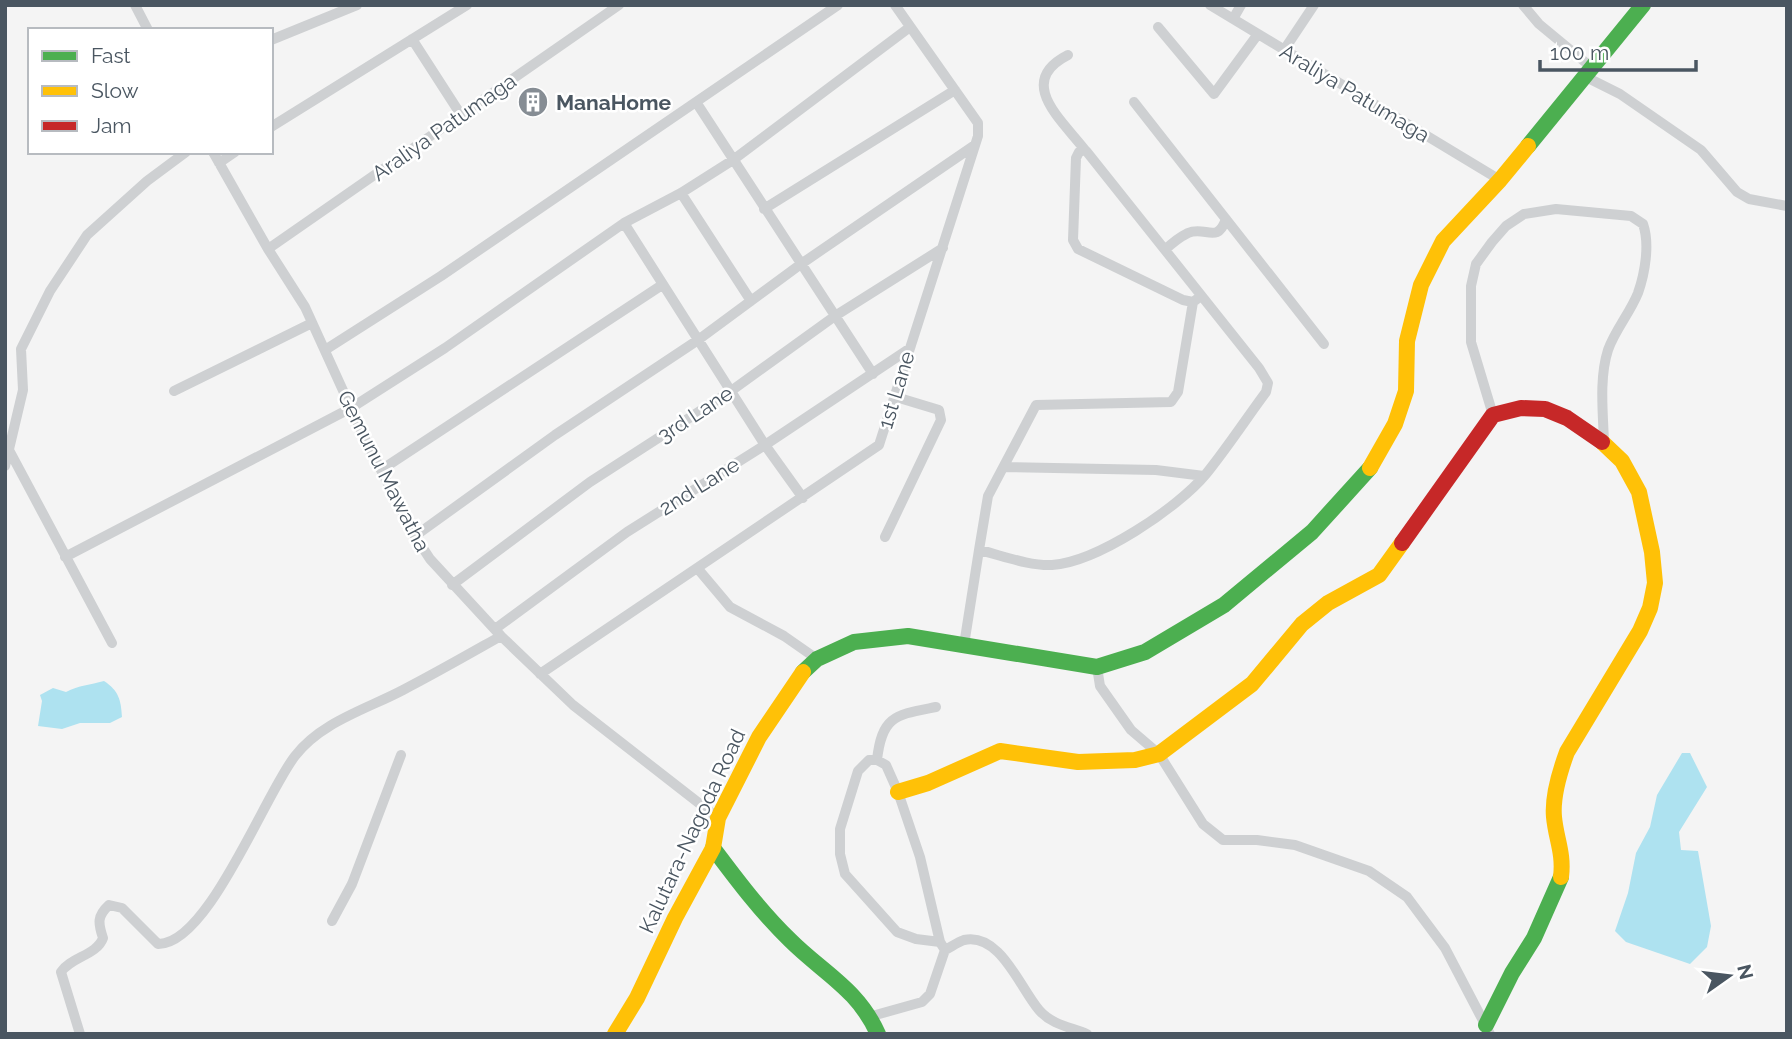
<svg xmlns="http://www.w3.org/2000/svg" width="1792" height="1039" font-family="Raleway,sans-serif">
<style>
.water{fill:#aee2f0}
.lines{fill:none;stroke-linecap:round;stroke-linejoin:round}
.street{stroke:#ced0d2;stroke-width:10}
.fast{stroke:#4caf50;stroke-width:16}
.slow{stroke:#ffc107;stroke-width:16}
.jam{stroke:#c62828;stroke-width:16}
.labels{text-anchor:middle;dominant-baseline:central;stroke-width:5;stroke-linejoin:round;paint-order:stroke}
.street-label{font-size:21px;fill:#4a5661;stroke:#fff}
.poi-label{font-size:21px;font-weight:bold;fill:#4a5661;stroke:#fff;text-anchor:start}
</style>
<rect width="100%" height="100%" fill="#f4f4f4"/>
<path class="water" d="M 104,681 C 119,691 121,700 122,717 L 110,723 L 80,723 L 62,729 L 38,726 L 42,701 L 40,695 L 53,688 L 66,692 C 79,685 90,685 104,681 Z
M 1682,753 L 1690,753 L 1707,787 L 1679,832 L 1681,850 L 1698,851 L 1711,926 L 1707,947 L 1690,964 L 1626,942 L 1615,931 L 1628,893 L 1636,853 L 1650,827 L 1657,795 Z"/>
<g class="lines">
<path class="street" d="M 135,5 L 148,30
M 1210,5 L 1500,180
M 1523,5 L 1539,24 L 1591,67
M 1233,19 L 1241,5
M 1158,27 L 1214,94 L 1258,34
M 412,39 L 461,115
M 271,40 L 357,5
M 1284,50 L 1314,5
M 1068,55 C 1015,82 1062,120 1085,150
M 1584,76 L 1620,94 L 1701,150 L 1737,192 L 1749,199 L 1787,206
M 696,102 L 873,374
M 1134,102 L 1324,344
M 271,127 L 467,5
M 213,152 L 268,249 L 305,307 L 366,441 L 415,536 L 430,559 L 501,636 L 573,705 L 718,818
M 219,163 L 235,152
M 681,193 L 751,301
M 764,209 L 955,90
M 624,223 L 765,445 L 803,498
M 268,249 L 619,5
M 1165,250 C 1171,244 1180,237 1188,233 C 1205,225 1217,245 1226,219
M 325,350 L 441,276 L 838,5
M 174,391 L 312,323
M 1493,415 L 1471,342 L 1471,286 L 1476,264 L 1492,242 L 1506,226 L 1524,214 L 1556,209 L 1631,216 L 1643,224 C 1650,244 1645,273 1638,293 C 1630,313 1615,330 1608,350 C 1599,378 1603,413 1604,442
M 9,450 L 112,643
M 5,466 L 23,390 L 21,349 L 50,291 L 87,235 L 147,181 L 186,152
M 1004,467 L 1156,470 L 1204,476
M 381,470 L 662,285
M 415,536 L 555,435 L 698,340 L 801,264 L 975,145
M 885,537 L 941,420 L 939,410 L 896,397
M 979,550 L 988,496 L 1036,405 L 1171,402 L 1178,392 L 1193,302
M 65,557 L 351,408 L 445,348 L 624,223 L 681,193 L 733,160 L 910,27
M 698,569 L 730,607 L 784,636 L 817,659
M 452,585 L 590,482 L 731,391 L 835,316 L 943,248
M 495,629 L 627,532 L 765,445 L 909,349
M 964,645 L 979,550 C 1001,555 1028,566 1052,565 C 1097,562 1178,508 1206,474 C 1227,448 1246,419 1266,392 L 1268,383 L 1259,368 L 1087,152 L 1085,150 L 1079,152 L 1076,158 L 1073,240 L 1078,249 L 1183,300 L 1193,302 L 1201,296
M 1097,667 L 1100,686 L 1131,730 L 1159,754 L 1203,824 L 1223,840 L 1257,840 L 1295,845 L 1369,871 L 1407,897 L 1445,948 L 1490,1034
M 540,674 L 879,445 L 978,136 L 978,123 L 895,5
M 877,760 C 882,715 896,715 936,707
M 332,921 L 352,884 L 401,755
M 940,942 L 920,857 L 898,792 L 886,765 L 877,760 L 869,760 L 858,771 L 840,829 L 840,854 L 845,874 L 897,932 L 916,939 L 940,942 L 945,950
M 872,1016 L 922,1002 L 930,994 L 945,950 C 951,947 958,942 964,940 C 1000,932 1020,988 1039,1010 C 1052,1025 1070,1027 1087,1034
M 80,1034 L 61,972 C 71,957 97,955 103,938 C 98,923 97,916 109,905 L 122,908 L 158,944 C 208,945 265,794 295,756 C 321,722 367,709 403,690 C 436,673 469,654 501,636"/>
<path class="fast" d="M 1528,146 L 1643,5
M 803,672 L 817,659 L 854,642 L 908,636 L 1097,667 L 1145,652 L 1224,605 L 1312,532 L 1370,468
M 713,848 C 737,880 761,912 790,940 C 823,973 858,989 878,1034
M 1486,1025 L 1512,973 L 1534,938 L 1561,877"/>
<path class="slow" d="M 1370,468 L 1395,424 L 1406,391 L 1407,341 L 1421,285 L 1443,241 L 1500,180 L 1528,146
M 898,792 L 928,783 L 1000,751 L 1078,762 L 1135,760 L 1159,754 L 1252,684 L 1302,624 L 1328,603 L 1379,575 L 1402,543
M 1561,877 C 1564,853 1556,839 1554,817 C 1552,796 1560,771 1567,752 L 1640,631 L 1650,608 L 1655,583 L 1652,552 L 1639,492 L 1622,461 L 1602,442
M 615,1034 L 637,998 L 675,918 L 713,848 L 718,818 L 759,737 L 803,672"/>
<path class="jam" d="M 1402,543 L 1493,415 L 1521,408 L 1545,409 L 1567,418 L 1602,442"/>
</g>
<defs>
<g id="building-disc" transform="scale(1.575)"><circle r="9.5" fill="#868d94" stroke="#fff"/><path d="M-4-6H4V6H1V3H-1V6H-4ZM-2.5-4.3h1.7v1.8h-1.7ZM.8-4.3h1.7v1.8H.8ZM-2.5-1h1.7V.8h-1.7ZM.8-1h1.7V.8H.8Z" fill="#fff"/></g>
</defs>
<g fill-rule="evenodd">
<use href="#building-disc" x="533" y="102"/>
</g>
<g class="labels">
<g class="street-label">
<text transform="translate(1355 93) rotate(31)">Araliya Patumaga</text>
<text transform="translate(444 127) rotate(-35)">Araliya Patumaga</text>
<text transform="translate(896 390) rotate(-73)">1st Lane</text>
<text transform="translate(695 414) rotate(-33)">3rd Lane</text>
<text transform="translate(384 471) rotate(63)">Gemunu Mawatha</text>
<text transform="translate(699 486) rotate(-32)">2nd Lane</text>
<text transform="translate(692 831) rotate(-65)">Kalutara-Nagoda Road</text>
</g>
<g class="poi-label">
<text x="556" y="102">ManaHome</text>
</g>
</g>
<rect width="1792" height="1039" fill="none" stroke="#4a5661" stroke-width="14"/>
<rect x="28" y="28" width="245" height="126" fill="#ffffff" stroke="#b7bbc0" stroke-width="2"/>
<rect x="42" y="51" width="35" height="10" fill="#4caf50" stroke="#b7bbc0" stroke-width="2"/>
<text x="91" y="63" font-size="21" fill="#4a5661">Fast</text>
<rect x="42" y="86" width="35" height="10" fill="#ffc107" stroke="#b7bbc0" stroke-width="2"/>
<text x="91" y="98" font-size="21" fill="#4a5661">Slow</text>
<rect x="42" y="121" width="35" height="10" fill="#c62828" stroke="#b7bbc0" stroke-width="2"/>
<text x="91" y="133" font-size="21" fill="#4a5661">Jam</text>
<g transform="translate(1729 976) rotate(76)" stroke="#ffffff" stroke-width="5" paint-order="stroke">
<path d="M0-5L12 26L0 18L-12 26Z" fill="#4a5661"/>
<text y="-10" font-size="19" font-weight="bold" text-anchor="middle" fill="#4a5661">N</text>
</g>
<path d="M1540 60v10h156v-10" fill="none" stroke="#4a5661" stroke-width="3.5"/>
<text x="1550" y="60" font-size="21" fill="#4a5661" stroke="#ffffff" stroke-width="5" paint-order="stroke">100 m</text>
</svg>
